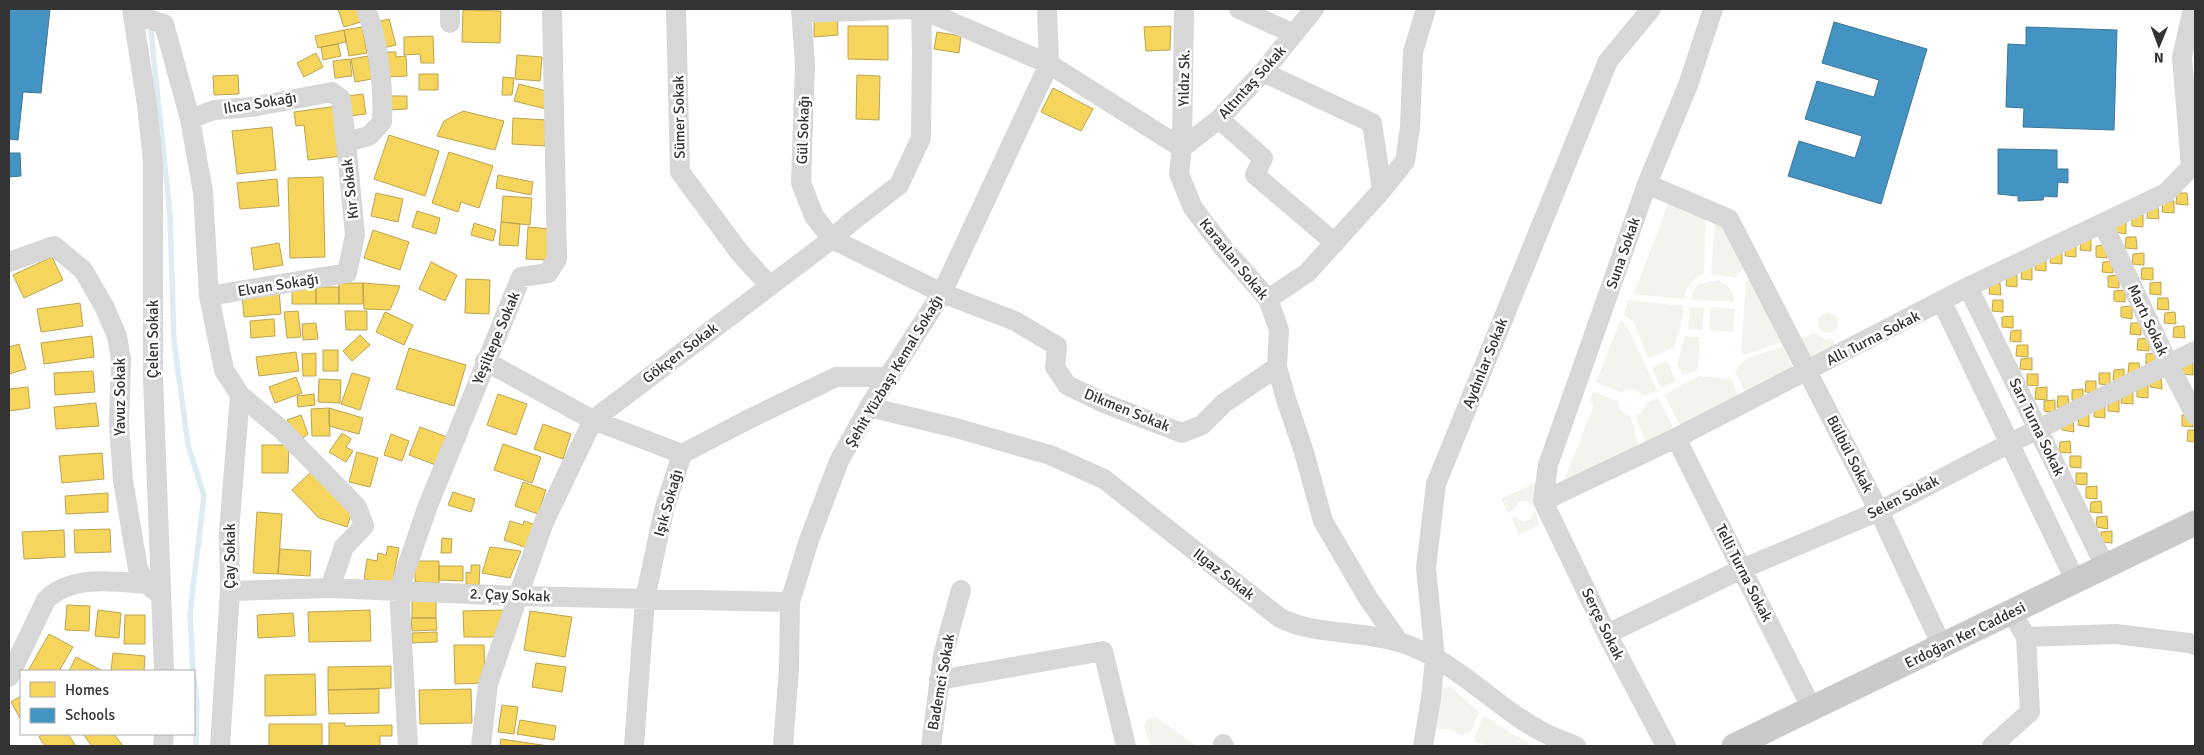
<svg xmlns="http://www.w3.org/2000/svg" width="2204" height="755" font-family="Signika,sans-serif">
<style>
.green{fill:#f1f5ed}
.homes{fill:#f6d55c;stroke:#bca450}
.schools{fill:#4393c3;stroke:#3e7698}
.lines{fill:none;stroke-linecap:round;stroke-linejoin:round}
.stream{stroke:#ddebf3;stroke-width:5.5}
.minor{stroke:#d7d7d7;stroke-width:20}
.major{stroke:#cacaca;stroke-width:25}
.labels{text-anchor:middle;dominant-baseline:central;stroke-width:5;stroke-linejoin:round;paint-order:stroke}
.street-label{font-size:15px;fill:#333;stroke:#fff}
</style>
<rect width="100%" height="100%" fill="#fff"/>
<path class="green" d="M 1669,201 L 1706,215 L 1704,273 C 1692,279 1688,286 1683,299 L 1634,294 Z
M 1715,218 L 1721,220 L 1745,267 L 1735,278 L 1711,274 Z
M 1750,279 L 1781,342 L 1744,355 L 1741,353 L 1746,281 Z
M 1718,280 C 1729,285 1732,290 1735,302 L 1691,300 L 1693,290 L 1700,284 Z
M 1628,300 L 1684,306 L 1681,324 L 1674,347 L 1649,359 L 1633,321 L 1624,315 Z
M 1690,307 L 1704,308 L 1702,330 L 1688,329 Z
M 1711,307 L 1735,309 L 1733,332 L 1709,330 Z
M1818 323a10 10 0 1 1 20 0a10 10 0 1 1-20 0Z
M 1620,321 L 1627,325 L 1657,391 L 1644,396 L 1634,389 L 1625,390 L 1622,393 L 1596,382 Z
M 1814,333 L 1824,339 L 1832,338 L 1838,350 L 1810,363 L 1799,340 Z
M 1685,336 L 1700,337 L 1698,369 L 1683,376 L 1677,364 Z
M 1783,347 L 1795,372 L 1746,394 L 1735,373 C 1741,355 1767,352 1783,347 Z
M 1667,361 L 1676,381 L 1661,388 L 1652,368 Z
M 1699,376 L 1731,379 L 1740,399 L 1681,427 L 1664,395 Z
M 1593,392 L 1618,401 L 1620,410 L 1630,416 L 1639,446 L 1563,483 L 1594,405 L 1589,402 Z
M 1658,397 L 1674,429 L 1645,443 L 1636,416 L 1642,412 L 1646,404 Z
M 1539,481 L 1536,505 L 1532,506 L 1526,501 L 1519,502 L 1513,510 L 1508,512 L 1501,499 Z
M 1534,511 L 1536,511 L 1539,525 L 1519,535 L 1511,518 L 1515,516 L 1519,520 L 1526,521 L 1532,517 Z
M 1443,687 L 1451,687 L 1480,713 C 1471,723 1477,734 1460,735 L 1450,729 L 1437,729 L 1439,696 Z
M 1484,716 L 1533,746 L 1492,746 L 1476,742 L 1474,738 Z
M 1156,717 L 1196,746 L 1151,746 L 1144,726 L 1148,719 Z"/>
<path class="homes" d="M 338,9 L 357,9 L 361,22 L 344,27 Z
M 463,10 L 501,11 L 500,43 L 462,42 Z
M 837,14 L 838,35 L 814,37 L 814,15 Z
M 389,19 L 396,45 L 379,49 L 373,23 Z
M 848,26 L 888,26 L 888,60 L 848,59 Z
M 1171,26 L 1170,50 L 1146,51 L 1144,27 Z
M 362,27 L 367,53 L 349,56 L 344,30 Z
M 344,30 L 346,42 L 318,48 L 315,36 Z
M 937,32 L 961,36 L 959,53 L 934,49 Z
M 433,36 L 434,63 L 421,63 L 420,54 L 404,55 L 404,37 Z
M 338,44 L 341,56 L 323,60 L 321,47 Z
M 385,52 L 396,52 L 396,57 L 406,56 L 407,76 L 386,77 Z
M 316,53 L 323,67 L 304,77 L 297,63 Z
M 517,55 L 542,57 L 540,81 L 515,79 Z
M 368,56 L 372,79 L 355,82 L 351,59 Z
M 350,59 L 352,76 L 335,78 L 333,61 Z
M 419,74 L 438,74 L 438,90 L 419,90 Z
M 238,75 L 239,94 L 214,95 L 213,76 Z
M 857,75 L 880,76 L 879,120 L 856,119 Z
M 503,77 L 514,78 L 512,95 L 502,95 Z
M 519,84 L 550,92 L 546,109 L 514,101 Z
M 1053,88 L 1093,109 L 1081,131 L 1041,112 Z
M 363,94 L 366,114 L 349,116 L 347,96 Z
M 386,96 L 407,96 L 407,109 L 387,110 Z
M 337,106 L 343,156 L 308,160 L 304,125 L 296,126 L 294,112 Z
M 463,111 L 504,121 L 495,150 L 437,136 L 444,121 Z
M 513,118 L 547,120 L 545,146 L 512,144 Z
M 272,127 L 276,170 L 237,174 L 232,131 Z
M 389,135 L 439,151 L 425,196 L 374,179 Z
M 449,152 L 493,166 L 479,208 L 461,202 L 458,212 L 432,203 Z
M 498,175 L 533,182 L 531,195 L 496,188 Z
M 323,177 L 325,257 L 290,258 L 288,178 Z
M 277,179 L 279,206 L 240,209 L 237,183 Z
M 376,193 L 403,199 L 398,222 L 371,216 Z
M 2177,193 L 2187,193 L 2188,205 L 2176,204 Z
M 503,196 L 532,198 L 530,225 L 501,222 Z
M 2163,201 L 2174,201 L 2174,213 L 2162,212 Z
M 2158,207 L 2159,219 L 2147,218 L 2148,208 Z
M 417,211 L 440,218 L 436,234 L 412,227 Z
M 2132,215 L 2143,215 L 2143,227 L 2132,226 Z
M 2126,221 L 2126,234 L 2115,232 L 2115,222 Z
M 501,222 L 520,224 L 518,246 L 499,245 Z
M 474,223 L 496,230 L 493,241 L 471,235 Z
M 528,227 L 550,229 L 548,260 L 526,259 Z
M 373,230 L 409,242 L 400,270 L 364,258 Z
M 2126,237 L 2136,237 L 2137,249 L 2125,248 Z
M 2081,239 L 2091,239 L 2091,251 L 2080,250 Z
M 279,243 L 283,265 L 254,270 L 251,248 Z
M 2076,245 L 2076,257 L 2065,256 L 2066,246 Z
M 2107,245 L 2107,258 L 2096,257 L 2096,246 Z
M 2062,251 L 2062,264 L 2050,263 L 2051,252 Z
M 2144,253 L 2144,265 L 2132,264 L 2133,254 Z
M 52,257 L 63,280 L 24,298 L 13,275 Z
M 2046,258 L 2046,271 L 2035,270 L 2036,259 Z
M 2113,261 L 2113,273 L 2102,272 L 2103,262 Z
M 431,262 L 457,275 L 445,301 L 419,289 Z
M 2032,267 L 2032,280 L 2021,279 L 2022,268 Z
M 2142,268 L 2153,268 L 2153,280 L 2141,279 Z
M 2017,275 L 2017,287 L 2006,286 L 2007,276 Z
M 2119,275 L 2119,288 L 2108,287 L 2108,276 Z
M 466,279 L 490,280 L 489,314 L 465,313 Z
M 2161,282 L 2161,295 L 2150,294 L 2150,283 Z
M 339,283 L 363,283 L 363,304 L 339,304 Z
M 363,283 L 400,286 L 390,310 L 364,309 Z
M 2000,283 L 2001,295 L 1989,294 L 1990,284 Z
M 316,287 L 339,287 L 339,304 L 316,304 Z
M 292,288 L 316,288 L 316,304 L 292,304 Z
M 2125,290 L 2125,302 L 2114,301 L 2114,291 Z
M 279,291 L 281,314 L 244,317 L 242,294 Z
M 2158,298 L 2168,298 L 2169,310 L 2157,309 Z
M 1993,300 L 2003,300 L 2003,312 L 1992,311 Z
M 80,303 L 83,326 L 41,332 L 37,309 Z
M 2132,306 L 2132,319 L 2121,317 L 2121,307 Z
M 298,311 L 301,337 L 287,338 L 284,312 Z
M 345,311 L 367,311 L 367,330 L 346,330 Z
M 385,312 L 413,325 L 404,345 L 376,332 Z
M 2175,312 L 2176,324 L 2164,323 L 2165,313 Z
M 2013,316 L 2013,328 L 2002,327 L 2002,317 Z
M 274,319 L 275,336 L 251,338 L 250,321 Z
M 316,323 L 318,339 L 303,340 L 302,324 Z
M 2131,323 L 2141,323 L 2141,335 L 2130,334 Z
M 2184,326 L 2185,338 L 2173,337 L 2174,327 Z
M 2021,330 L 2021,342 L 2010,341 L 2011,331 Z
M 360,335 L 370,345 L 352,361 L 343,351 Z
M 92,336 L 94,357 L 44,364 L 41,343 Z
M 2149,338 L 2149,351 L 2137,350 L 2138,339 Z
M 19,344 L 26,369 L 9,374 L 9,347 Z
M 2017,345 L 2028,345 L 2028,357 L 2016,356 Z
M 409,348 L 466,365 L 454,406 L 396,389 Z
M 323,350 L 338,350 L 338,371 L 323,371 Z
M 296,352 L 299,371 L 259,376 L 256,357 Z
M 316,353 L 316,376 L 303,376 L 302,354 Z
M 2157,353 L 2157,365 L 2146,364 L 2146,354 Z
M 2032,358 L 2032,370 L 2020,369 L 2021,359 Z
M 2129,363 L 2139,363 L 2140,375 L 2128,374 Z
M 2193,363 L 2193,375 L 2182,374 L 2183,364 Z
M 2124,369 L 2124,382 L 2113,380 L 2114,370 Z
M 93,371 L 95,392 L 55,395 L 54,373 Z
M 352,373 L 370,378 L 360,410 L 341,404 Z
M 2099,373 L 2110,373 L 2110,385 L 2099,384 Z
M 2027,374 L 2038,374 L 2038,386 L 2027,385 Z
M 2161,376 L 2162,389 L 2150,387 L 2151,377 Z
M 296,377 L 302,393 L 275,403 L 269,387 Z
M 319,379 L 341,380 L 340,403 L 318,402 Z
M 2086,381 L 2096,381 L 2096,393 L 2085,392 Z
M 2148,385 L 2148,398 L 2137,397 L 2137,386 Z
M 28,387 L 30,408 L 9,411 L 9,389 Z
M 2047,387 L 2047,400 L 2035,399 L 2036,388 Z
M 2083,389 L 2083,402 L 2072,400 L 2072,390 Z
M 2133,392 L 2133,404 L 2121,403 L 2122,393 Z
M 314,394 L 315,405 L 298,407 L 297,396 Z
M 498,394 L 527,404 L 516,435 L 487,425 Z
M 2058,396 L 2068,396 L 2069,408 L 2057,407 Z
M 2055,400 L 2055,413 L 2044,411 L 2044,401 Z
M 2108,400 L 2119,400 L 2119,412 L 2108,411 Z
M 96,403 L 99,426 L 56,429 L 54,407 Z
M 2105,405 L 2105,418 L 2094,417 L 2094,406 Z
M 329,408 L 363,418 L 359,434 L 329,426 Z
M 329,408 L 330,436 L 312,436 L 311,409 Z
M 2089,414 L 2089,427 L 2078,425 L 2079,415 Z
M 301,415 L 308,434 L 299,441 L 287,420 Z
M 2182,415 L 2193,415 L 2193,427 L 2182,426 Z
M 2073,419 L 2074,432 L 2062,430 L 2063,420 Z
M 543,424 L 571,434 L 563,459 L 534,449 Z
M 420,427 L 447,437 L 436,465 L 409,455 Z
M 2188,430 L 2195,430 L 2195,442 L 2187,441 Z
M 342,433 L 351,439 L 346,447 L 353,451 L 346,462 L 329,452 Z
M 391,434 L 409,441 L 402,461 L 384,455 Z
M 2070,441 L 2071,453 L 2059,452 L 2060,442 Z
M 503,444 L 541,457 L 532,483 L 494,470 Z
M 262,445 L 289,445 L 288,473 L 262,473 Z
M 357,452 L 378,458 L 370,487 L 349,482 Z
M 102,453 L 104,479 L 62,483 L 59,456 Z
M 2070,456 L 2081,456 L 2081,468 L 2070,467 Z
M 312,471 L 352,512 L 347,527 L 319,518 L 292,490 Z
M 2076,473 L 2087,473 L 2087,485 L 2076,484 Z
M 523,482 L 546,490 L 538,514 L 515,506 Z
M 2097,486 L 2097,499 L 2086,498 L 2086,487 Z
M 453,492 L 475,499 L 471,512 L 448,505 Z
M 108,493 L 108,512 L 66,514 L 65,496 Z
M 2101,501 L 2102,513 L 2090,512 L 2091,502 Z
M 257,512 L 282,514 L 278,574 L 253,573 Z
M 2107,516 L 2108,529 L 2096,527 L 2097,517 Z
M 510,521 L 523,525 L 524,521 L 536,525 L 528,548 L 504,540 Z
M 110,529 L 111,552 L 75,553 L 74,530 Z
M 64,530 L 65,557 L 24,559 L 22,532 Z
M 2112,531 L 2112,543 L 2101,542 L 2101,532 Z
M 442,538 L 452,539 L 451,553 L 441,553 Z
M 388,546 L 399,548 L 392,585 L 364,579 L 367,559 L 377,561 L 378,553 L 386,555 Z
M 490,547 L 521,551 L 510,578 L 482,573 Z
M 280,549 L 311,551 L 310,576 L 278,574 Z
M 415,561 L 439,561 L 439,583 L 415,582 Z
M 471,565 L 480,565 L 479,585 L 466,584 L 466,572 L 471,573 Z
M 439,566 L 463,566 L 463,581 L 439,580 Z
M 436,595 L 436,618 L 412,618 L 412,596 Z
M 67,605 L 90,606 L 89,631 L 65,630 Z
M 98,610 L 121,613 L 119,638 L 95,636 Z
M 370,610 L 371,641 L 309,642 L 308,612 Z
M 503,610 L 496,637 L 464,637 L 463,611 Z
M 530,611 L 572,617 L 565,657 L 524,650 Z
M 293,613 L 295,636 L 258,638 L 257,615 Z
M 125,615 L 145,615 L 145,644 L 124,644 Z
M 411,618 L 436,618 L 437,630 L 412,631 Z
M 437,632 L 437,642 L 412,643 L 412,633 Z
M 49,634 L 73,647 L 59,671 L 28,671 Z
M 454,645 L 484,645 L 485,683 L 455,684 Z
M 113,653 L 145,656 L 144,671 L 111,671 Z
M 76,657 L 103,671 L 69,671 Z
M 536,663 L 566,667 L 562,692 L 532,687 Z
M 391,666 L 391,688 L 328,690 L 328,667 Z
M 315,674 L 316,715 L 265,716 L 265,675 Z
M 379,689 L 379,713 L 329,714 L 328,690 Z
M 471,689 L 472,723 L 420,724 L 419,690 Z
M 21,696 L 21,720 L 11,702 Z
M 502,705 L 518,707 L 514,734 L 498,732 Z
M 520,720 L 556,726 L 554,740 L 517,734 Z
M 329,723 L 345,723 L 345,726 L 392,725 L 392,736 L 380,736 L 380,746 L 329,746 Z
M 269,724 L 322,724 L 322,746 L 269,746 Z
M 43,734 L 68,734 L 76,746 L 45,746 L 39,737 Z
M 83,734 L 114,734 L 123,746 L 92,746 Z
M 501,739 L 549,746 L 500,746 Z"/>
<path class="schools" d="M 9,9 L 50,9 L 41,93 L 23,92 L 18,140 L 9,139 Z
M 1834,22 L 1927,49 L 1881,204 L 1788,176 L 1799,141 L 1855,158 L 1862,136 L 1805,119 L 1817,81 L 1874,97 L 1879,80 L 1822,63 Z
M 2026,27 L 2117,30 L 2114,130 L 2023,127 L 2024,108 L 2006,107 L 2008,44 L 2026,45 Z
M 1998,149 L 2057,150 L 2057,169 L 2068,169 L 2068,183 L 2058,182 L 2057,197 L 2044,196 L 2043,200 L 2018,201 L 2018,196 L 1998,194 Z
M 9,153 L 20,153 L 21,176 L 9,177 Z"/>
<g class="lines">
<path class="stream" d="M 151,32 L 170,214 L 174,341 L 188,445 L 204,496 L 190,613 L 193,671
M 194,677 L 197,702 L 196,746"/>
<path class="minor" d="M 132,9 L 147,105 L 153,161 L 153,378 L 164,671
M 450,9 L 450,23
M 676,9 L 680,172 L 740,253 L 769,285
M 801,9 L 805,64 L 801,183 L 814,216 L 832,239 L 942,293 L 1015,321 L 1057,346 L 1055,367 L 1067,385 L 1106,404 L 1182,433 L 1202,425 L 1224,403 L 1277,367
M 921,9 L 1049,64 L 1182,148
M 1184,9 L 1182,148 L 1179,174 L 1193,208 L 1225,250 L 1268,299 L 1279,330 L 1277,367 L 1286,399 L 1304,452 L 1323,521 L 1368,598 L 1399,642
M 1239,9 L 1294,34
M 801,13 L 911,9
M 133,14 L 164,24 L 190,119 L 203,192 L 209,296 L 224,370 L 240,395 L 229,532 L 230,591 L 220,746
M 1263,72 L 1372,123 L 1382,190
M 190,119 L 214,110 L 252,107 L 332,92 L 341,99 L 346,142
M 1219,119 L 1263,158 L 1255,175 L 1335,243
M 1182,148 L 1219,119 L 1263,72 L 1314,9
M 2191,167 L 2182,57 L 2193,9
M 1647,184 L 1729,219 L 1879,511 L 1942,646
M 2103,224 L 2169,365 L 2195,415
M 9,262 L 54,246 L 83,270 L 104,306 L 117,336 L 121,360 L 119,424 L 123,480 L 138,569 L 146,584 L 161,595
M 1968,287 L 2105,566
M 209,296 L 347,273 L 355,235 L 346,142 L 369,136 L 382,122 C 384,89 378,39 366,9
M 1268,299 L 1307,273 L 1382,190 L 1405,161 L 1410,128 L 1413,52 L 1426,9
M 1942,302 L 2075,580
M 485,361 L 593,420 L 682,454
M 240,395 L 282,430 L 357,507 L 364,526 L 344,547 L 330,588
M 869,407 L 956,428 L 1050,455 L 1104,479 L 1280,618 C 1317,636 1360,630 1399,642 C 1443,655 1479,690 1515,715 C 1533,728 1555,739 1576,746
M 1676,438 L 1812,709
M 1543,501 L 1676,438 L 1968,287 L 2166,193 L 2191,167 L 2195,166
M 1543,501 L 1548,465 L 1647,184 L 1688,85 L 1713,9
M 1543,501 L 1607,634 L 1666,746
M 230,591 L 330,588 L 518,596 L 790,602
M 2012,613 L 2026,637 L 2116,634 L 2189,643 L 2195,645
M 1607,634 L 1742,569 L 1879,511 L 2008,444 L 2195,351
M 9,677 L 46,600 C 71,575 113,581 146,584
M 939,680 L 1103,651 L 1126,746
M 1223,744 L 1224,746
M 163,746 L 164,734
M 408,746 L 399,590 L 427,508 L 521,277 L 548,273 L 557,259 L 552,9
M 481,746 L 488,684 L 518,596 L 544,522 L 593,420 L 832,239 L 851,222 L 899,185 L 921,138 L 922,51 L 921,9
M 634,746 L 645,599 L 664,510 L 682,454 L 749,419 L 836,377 L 890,377
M 783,746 L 789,668 L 790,602 L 809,540 L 839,461 L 869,407 L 942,293 L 1049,64 L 1047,9
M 931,746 L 943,655 L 961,590
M 1423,746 L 1431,698 L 1435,658 L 1426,568 L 1436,484 L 1608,61 L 1651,9
M 1992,746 L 2030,712 L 2026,637"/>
<path class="major" d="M 1734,746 L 2195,523"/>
</g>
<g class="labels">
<g class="street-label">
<text transform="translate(1184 78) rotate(-89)">Yıldız Sk.</text>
<text transform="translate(1252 82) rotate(-48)">Altıntaş Sokak</text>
<text transform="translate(260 103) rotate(-9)">Ilıca Sokağı</text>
<text transform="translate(679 117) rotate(-91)">Sümer Sokak</text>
<text transform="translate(803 130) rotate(-88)">Gül Sokağı</text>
<text transform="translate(350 189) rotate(-96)">Kır Sokak</text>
<text transform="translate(1623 253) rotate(-71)">Suna Sokak</text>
<text transform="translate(1234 259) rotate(51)">Karaalan Sokak</text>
<text transform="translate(278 285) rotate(-9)">Elvan Sokağı</text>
<text transform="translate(2148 320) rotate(65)">Martı Sokak</text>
<text transform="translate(496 338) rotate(-67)">Yeşiltepe Sokak</text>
<text transform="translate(1873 338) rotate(-27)">Allı Turna Sokak</text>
<text transform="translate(153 339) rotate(-90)">Çelen Sokak</text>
<text transform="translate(680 353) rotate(-37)">Gökçen Sokak</text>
<text transform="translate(1485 363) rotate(-68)">Aydınlar Sokak</text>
<text transform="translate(894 371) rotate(-59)">Şehit Yüzbaşı Kemal Sokağı</text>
<text transform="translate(120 397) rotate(-90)">Yavuz Sokak</text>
<text transform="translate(1127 410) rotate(22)">Dikmen Sokak</text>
<text transform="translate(2037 427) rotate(64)">Sarı Turna Sokak</text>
<text transform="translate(1850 454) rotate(63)">Bülbül Sokak</text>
<text transform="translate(1903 497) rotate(-27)">Selen Sokak</text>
<text transform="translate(668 503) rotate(-74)">Işık Sokağı</text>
<text transform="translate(230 556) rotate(-90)">Çay Sokak</text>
<text transform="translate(1744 573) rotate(63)">Telli Turna Sokak</text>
<text transform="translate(1224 574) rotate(38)">Ilgaz Sokak</text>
<text transform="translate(510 595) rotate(2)">2. Çay Sokak</text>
<text transform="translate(1603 624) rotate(64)">Serçe Sokak</text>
<text transform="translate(1965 635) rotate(-26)">Erdoğan Ker Caddesi</text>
<text transform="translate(941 682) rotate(-80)">Bademci Sokak</text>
</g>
</g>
<rect width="2204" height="755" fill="none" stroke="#333333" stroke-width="20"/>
<rect x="20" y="670" width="175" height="65" fill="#ffffff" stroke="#adadad"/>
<rect x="30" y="682" width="25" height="15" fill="#f6d55c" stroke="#adadad"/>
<text x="65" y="695" font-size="15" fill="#333333">Homes</text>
<rect x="30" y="708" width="25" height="15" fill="#4393c3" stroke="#adadad"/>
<text x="65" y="720" font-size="15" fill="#333333">Schools</text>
<g transform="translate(2159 45) rotate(181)" stroke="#ffffff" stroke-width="4" paint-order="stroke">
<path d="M0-4L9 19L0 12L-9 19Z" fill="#333333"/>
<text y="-8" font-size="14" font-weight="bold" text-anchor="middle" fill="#333333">N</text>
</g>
</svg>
